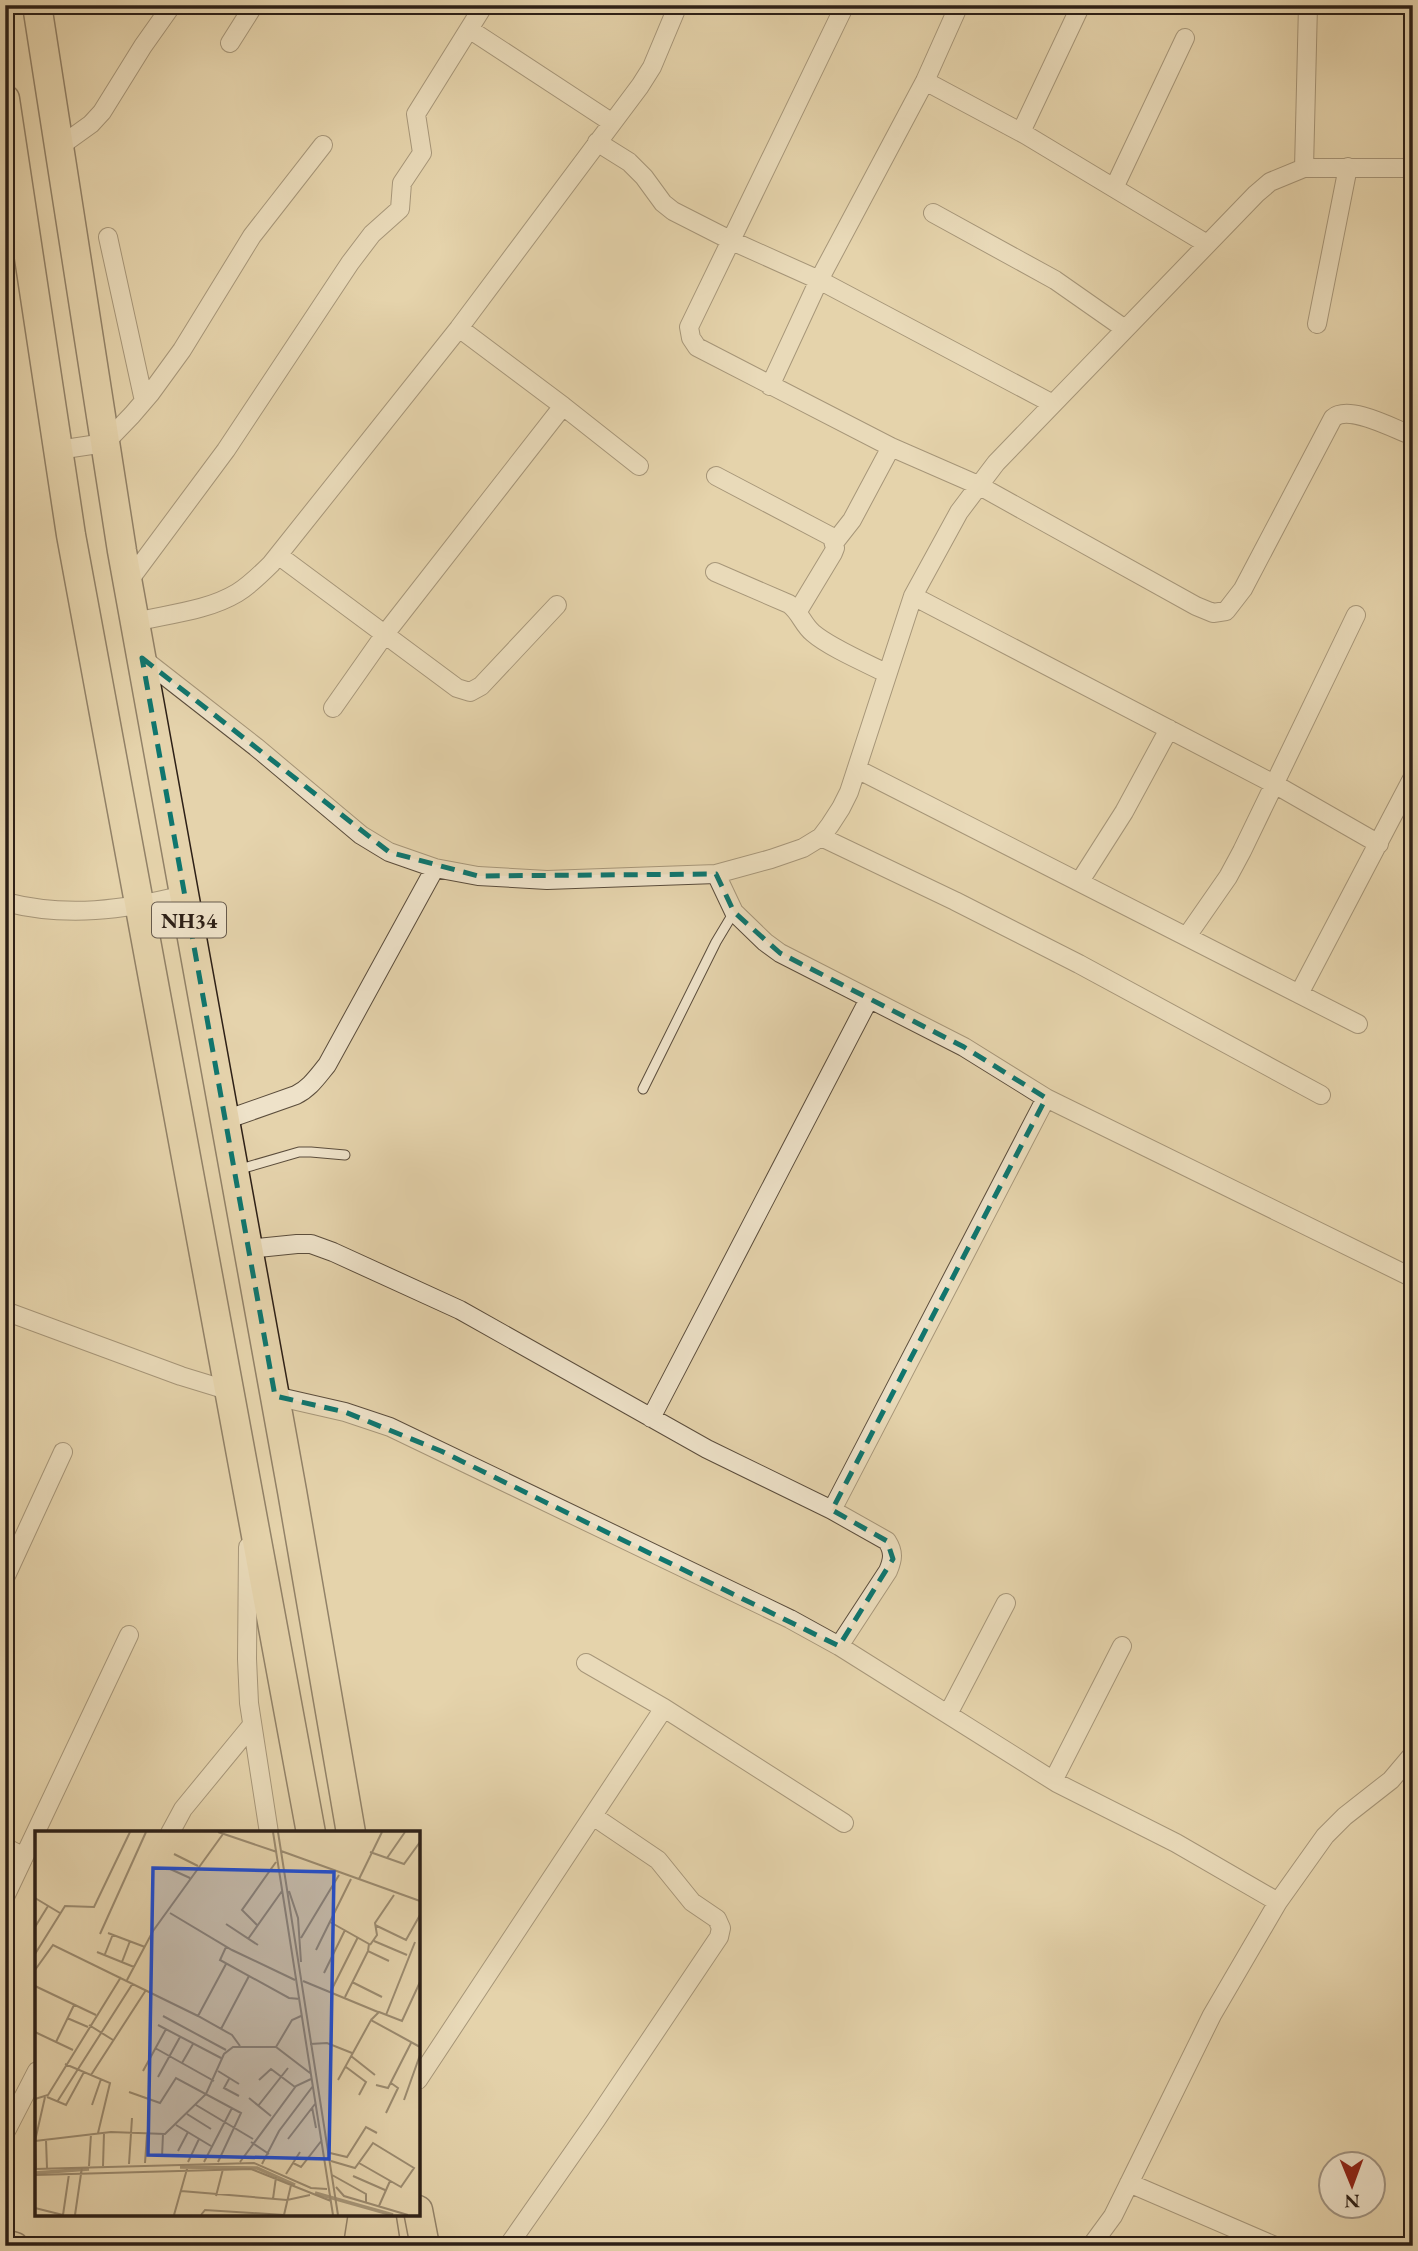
<svg xmlns="http://www.w3.org/2000/svg" width="1418" height="2251" font-family="'EB Garamond',serif">
<style>
.lines{fill:none;stroke-linecap:round;stroke-linejoin:round}
.service-casing{stroke:#5b4d3c;stroke-width:11}
.minor-casing{stroke:#5b4d3c;stroke-width:20}
.primary-casing{stroke:#2d2017;stroke-width:29}
.trunk-casing{stroke:#2d2017;stroke-width:31}
.service{stroke:#eee2c9;stroke-width:9}
.minor{stroke:#eee2c9;stroke-width:18}
.primary{stroke:#e5d3ac;stroke-width:26}
.trunk{stroke:#e5d3ac;stroke-width:28}
.marked{fill:none;stroke:#0f766e;stroke-width:5;stroke-dasharray:14 9;stroke-linejoin:round}
.labels{text-anchor:middle;dominant-baseline:central;stroke-width:5;stroke-linejoin:round;paint-order:stroke}
.shield{fill:#eee2c9;stroke:#675a4c;stroke-width:2}
.shield-label{font-size:21px;font-weight:bold;fill:#2d2017}
.inset-river{fill:none;stroke:#a69679;stroke-width:3.5}
.inset-road{fill:none;stroke:#9b8b70;stroke-width:2}
.view{fill:#1d4ed8;fill-opacity:0.15;stroke:#1d4ed8;stroke-width:3.5}
.inset-edge{fill:none;stroke:#2d2017;stroke-width:3.5}
</style>
<rect width="100%" height="100%" fill="#e5d3ac"/>
<filter id="stains"><feTurbulence type="fractalNoise" baseFrequency=".00286" numOctaves="4"/><feColorMatrix values="0 0 0 0 .2 0 0 0 0 .09 0 0 0 0 .02 0 0 0 .5 -.17"/></filter>
<radialGradient id="worn" r=".72"><stop offset=".6" stop-color="#630" stop-opacity="0"/><stop offset="1" stop-color="#630" stop-opacity=".3"/></radialGradient>
<g class="lines">
<g class="service-casing">
<path id="service" d="M 643,1089 L 716,942 L 734,912
M 237,1170 L 299,1152 L 311,1152 L 345,1155"/>
</g>
<g class="minor-casing">
<path id="minor" d="M 845,5 L 689,327 L 691,338 L 697,347 L 891,447 L 978,485 L 1196,606 L 1213,613 L 1226,611 L 1243,589 L 1333,418 C 1349,404 1394,429 1413,436
M 469,29 L 611,122
M 230,43 L 254,5
M 925,81 L 1026,135 L 1207,244
M 1021,132 L 1081,5
M 597,142 L 629,162 L 644,177 L 663,203 L 673,211 L 732,241 L 819,280 L 1053,404
M 59,147 L 91,124 L 102,112 L 143,46 L 172,5
M 1304,168 L 1308,5
M 1114,188 L 1185,38
M 933,213 L 1055,280 L 1125,329
M 108,237 L 144,401
M 1317,324 L 1348,167
M 459,328 L 563,406 L 639,466
M 770,386 L 819,280 L 925,81 L 959,5
M 58,450 L 105,443 L 132,415 L 150,394 L 182,350 L 252,236 L 323,145
M 716,476 L 832,537 L 835,548 L 833,553 L 798,611
M 834,543 L 852,520 L 891,447
M 278,555 L 457,688 L 470,692 L 481,686 L 557,605
M 715,572 L 789,604 C 800,612 803,625 813,633 C 829,647 866,663 886,673
M 128,582 L 226,450 L 350,263 L 372,234 L 400,209 L 402,183 L 422,153 L 416,114 L 484,5
M 913,596 L 1276,785 L 1379,844
M 135,622 C 168,614 207,611 237,593 C 250,585 260,575 271,564 L 459,328 L 640,86 L 652,67 L 678,5
M 142,658 L 256,747 L 361,835 L 389,852 L 435,868 L 478,876 L 547,880 L 716,874 L 771,859 L 803,848 L 821,837 L 830,825 L 841,808 L 849,792 L 913,596 L 959,512 L 996,463 L 1256,194 L 1270,182 L 1304,168 L 1413,168
M 333,708 L 385,634 L 563,406
M 857,769 L 1358,1024
M 821,837 L 955,901 L 1079,964 L 1321,1095
M 716,874 L 734,912 L 765,942 L 780,953 L 964,1047 L 1046,1098 L 1413,1278
M 1080,881 L 1124,812 L 1169,729
M 5,902 C 67,918 124,910 184,895
M 1187,936 L 1228,877 L 1242,851 L 1356,615
M 1299,994 L 1413,777
M 225,1120 L 296,1095 C 310,1088 317,1077 327,1065 L 435,868
M 248,1249 L 297,1244 L 311,1244 L 333,1252 L 460,1310 L 707,1449 L 832,1510 L 887,1541 C 894,1552 893,1559 888,1571 L 839,1646
M 5,1311 L 181,1376 L 230,1391
M 275,1396 L 345,1412 L 390,1427 L 790,1619 L 839,1646 L 1057,1783 L 1176,1843 L 1278,1902
M 651,1418 L 869,999
M 832,1510 L 1046,1098
M 248,1547 L 247,1659 L 249,1703 L 269,1833
M 5,1578 L 63,1452
M 586,1663 L 664,1708 L 844,1823
M 948,1714 L 1006,1603
M 1054,1779 L 1122,1646
M 170,1833 L 183,1809 L 252,1725
M 5,1847 L 24,1857
M 5,1897 L 129,1635
M 418,2080 L 664,1708
M 5,2133 L 37,2071
M 1129,2183 L 1275,2246
M 508,2246 L 596,2120 L 719,1937 L 721,1928 L 717,1919 L 692,1902 L 658,1860 L 593,1816
M 1091,2246 L 1113,2216 L 1212,2015 L 1278,1902 L 1325,1836 L 1345,1816 L 1391,1780 L 1413,1754"/>
</g>
<g class="primary-casing">
<path id="primary" d="M 5,2243 L 15,2246"/>
</g>
<g class="trunk-casing">
<path id="trunk" d="M 37,5 L 122,551 L 292,1491 L 351,1833
M 5,99 L 71,535 L 311,1833
M 418,2210 L 425,2246
M 381,2214 L 386,2246
M 358,2246 L 363,2214"/>
</g>
<use href="#service" class="service"/>
<use href="#minor" class="minor"/>
<use href="#primary" class="primary"/>
<use href="#trunk" class="trunk"/>
</g>
<path d="M0 0H1418V2251H0ZM 142,658 L 389,852 L 478,876 L 716,874 L 734,912 L 780,953 L 964,1047 L 1046,1098 L 832,1510 L 887,1541 L 893,1559 L 839,1646 L 441,1451 L 345,1412 L 275,1396 Z" fill="#e5d3ac" fill-opacity=".55" fill-rule="evenodd"/>
<path class="marked" d="M 142,658 L 389,852 L 478,876 L 716,874 L 734,912 L 780,953 L 964,1047 L 1046,1098 L 832,1510 L 887,1541 L 893,1559 L 839,1646 L 441,1451 L 345,1412 L 275,1396 Z"/>
<g class="labels">
<rect class="shield" x="152" y="902.5" width="74" height="35" rx="5"/>
<g class="shield-label">
<text x="189" y="920">NH34</text>
</g>
</g>
<g transform="translate(35 1831)">
<rect width="385" height="385" fill="#e5d3ac"/>
<path class="inset-river" d="M 145,336 L 222,337 L 260,354M 0,342 L 54,338M 280,362 L 358,384"/>
<path class="inset-road" d="M 183,1 L 242,21M 238,1 L 298,384M 243,1 L 303,384M 246,20 L 385,70M 335,21 L 369,33 L 385,11M 139,23 L 163,35M 352,27 L 370,1M 133,37 L 155,47M 324,48 L 347,1M 254,60 L 263,87 L 266,131M 0,67 L 25,82M 135,82 L 197,119 L 260,149M 295,91 L 334,113 L 333,120M 191,93 L 223,114M 340,94 L 371,109 L 385,84M 223,95 L 207,79 L 241,31M 0,96 L 13,75M 73,102 L 110,116M 65,103 L 111,1M 266,107 L 304,44M 213,108 L 247,60M 339,110 L 372,124M 335,114 L 342,104 L 340,92 L 359,64M 191,116 L 185,129 L 254,167 L 265,168M 281,119 L 316,48M 62,121 L 99,136M 0,123 L 30,75 L 59,76 L 95,1M 70,123 L 78,103M 87,131 L 95,110M 0,139 L 18,114 L 163,185 L 197,204 L 205,215M 289,142 L 310,99M 92,149 L 118,100 L 188,3M 268,150 L 343,181M 317,151 L 347,166M 0,155 L 61,184M 296,160 L 323,106M 310,166 L 333,120 L 354,130M 351,184 L 380,111M 128,185 L 191,219M 163,185 L 191,133M 32,187 L 53,196M 336,189 L 344,181 L 367,190 L 385,151M 54,194 L 78,209M 123,194 L 186,227M 186,198 L 214,145M 0,201 L 38,219M 21,211 L 39,174M 275,213 L 292,212 L 317,222M 241,216 L 257,189 L 266,185M 120,217 L 179,250M 316,225 L 340,244M 147,232 L 158,213M 30,233 L 75,252 L 63,302M 311,236 L 331,251 L 324,264M 108,240 L 131,198M 183,240 L 204,253M 56,244 L 111,159M 123,246 L 145,206M 194,248 L 189,257 L 204,265M 224,249 L 236,238 L 260,256M 303,249 L 336,189 L 385,216M 341,254 L 353,257 L 376,212M 94,261 L 125,272 L 141,247 L 206,282 L 183,331M 12,266 L 31,274 L 49,241M 214,267 L 236,285M 0,268 L 13,264 L 86,146M 369,269 L 385,224M 22,271 L 98,152M 57,274 L 66,248M 161,274 L 218,308M 223,275 L 253,237M 277,276 L 281,297M 351,282 L 363,257 L 356,252M 152,283 L 176,298M 141,294 L 176,315M 253,308 L 280,273M 11,309 L 12,337M 0,310 L 76,301 L 130,303 L 171,263 L 189,223 L 198,216 L 241,216 L 275,242M 216,311 L 234,323M 143,320 L 153,301M 295,322 L 312,326 L 331,296 L 342,302M 127,326 L 128,303M 296,330 L 320,337 L 338,312 L 379,337 L 366,356 L 324,332M 153,331 L 164,308M 169,331 L 197,277M 205,331 L 261,255 L 276,248M 110,332 L 112,303M 258,332 L 266,336 L 287,309M 94,333 L 97,287M 227,333 L 244,300 L 278,255M 54,335 L 56,303M 68,335 L 69,302M 0,338 L 219,332 L 276,357 L 292,358M 1,338 L 0,310 L 10,266M 251,343 L 265,321M 0,344 L 216,338 L 296,370M 297,344 L 331,363 L 331,371M 318,345 L 350,359M 301,356 L 309,365 L 373,384M 146,360 L 252,369 L 275,364M 181,365 L 188,338M 238,368 L 241,346M 344,375 L 355,350M 0,377 L 28,384M 28,384 L 34,343M 40,384 L 47,336M 139,384 L 152,338M 166,384 L 170,379 L 249,384M 249,384 L 256,354"/>
<path class="view" d="M 118,37 L 299,41 L 294,328 L 113,324 Z"/>
<rect width="385" height="385" class="inset-edge"/>
</g>
<rect width="1418" height="2251" fill="none" stroke="#e5d3ac" stroke-width="28"/>
<rect x="7" y="7" width="1404" height="2237" fill="none" stroke="#2d2017" stroke-width="3.5"/>
<rect x="14" y="14" width="1390" height="2223" fill="none" stroke="#2d2017" stroke-width="2"/>
<g transform="translate(1352 2185) rotate(179)"><circle r="33" fill="#eee2c9" stroke="#a19482" stroke-width="2"/>
<path d="M0-5L12 26L0 18L-12 26Z" fill="#8f2418"/>
<text y="-10" font-size="19" font-weight="bold" text-anchor="middle" fill="#2d2017">N</text>
</g>
<rect width="100%" height="100%" filter="url(#stains)"/>
<rect width="100%" height="100%" fill="url(#worn)"/>
</svg>
